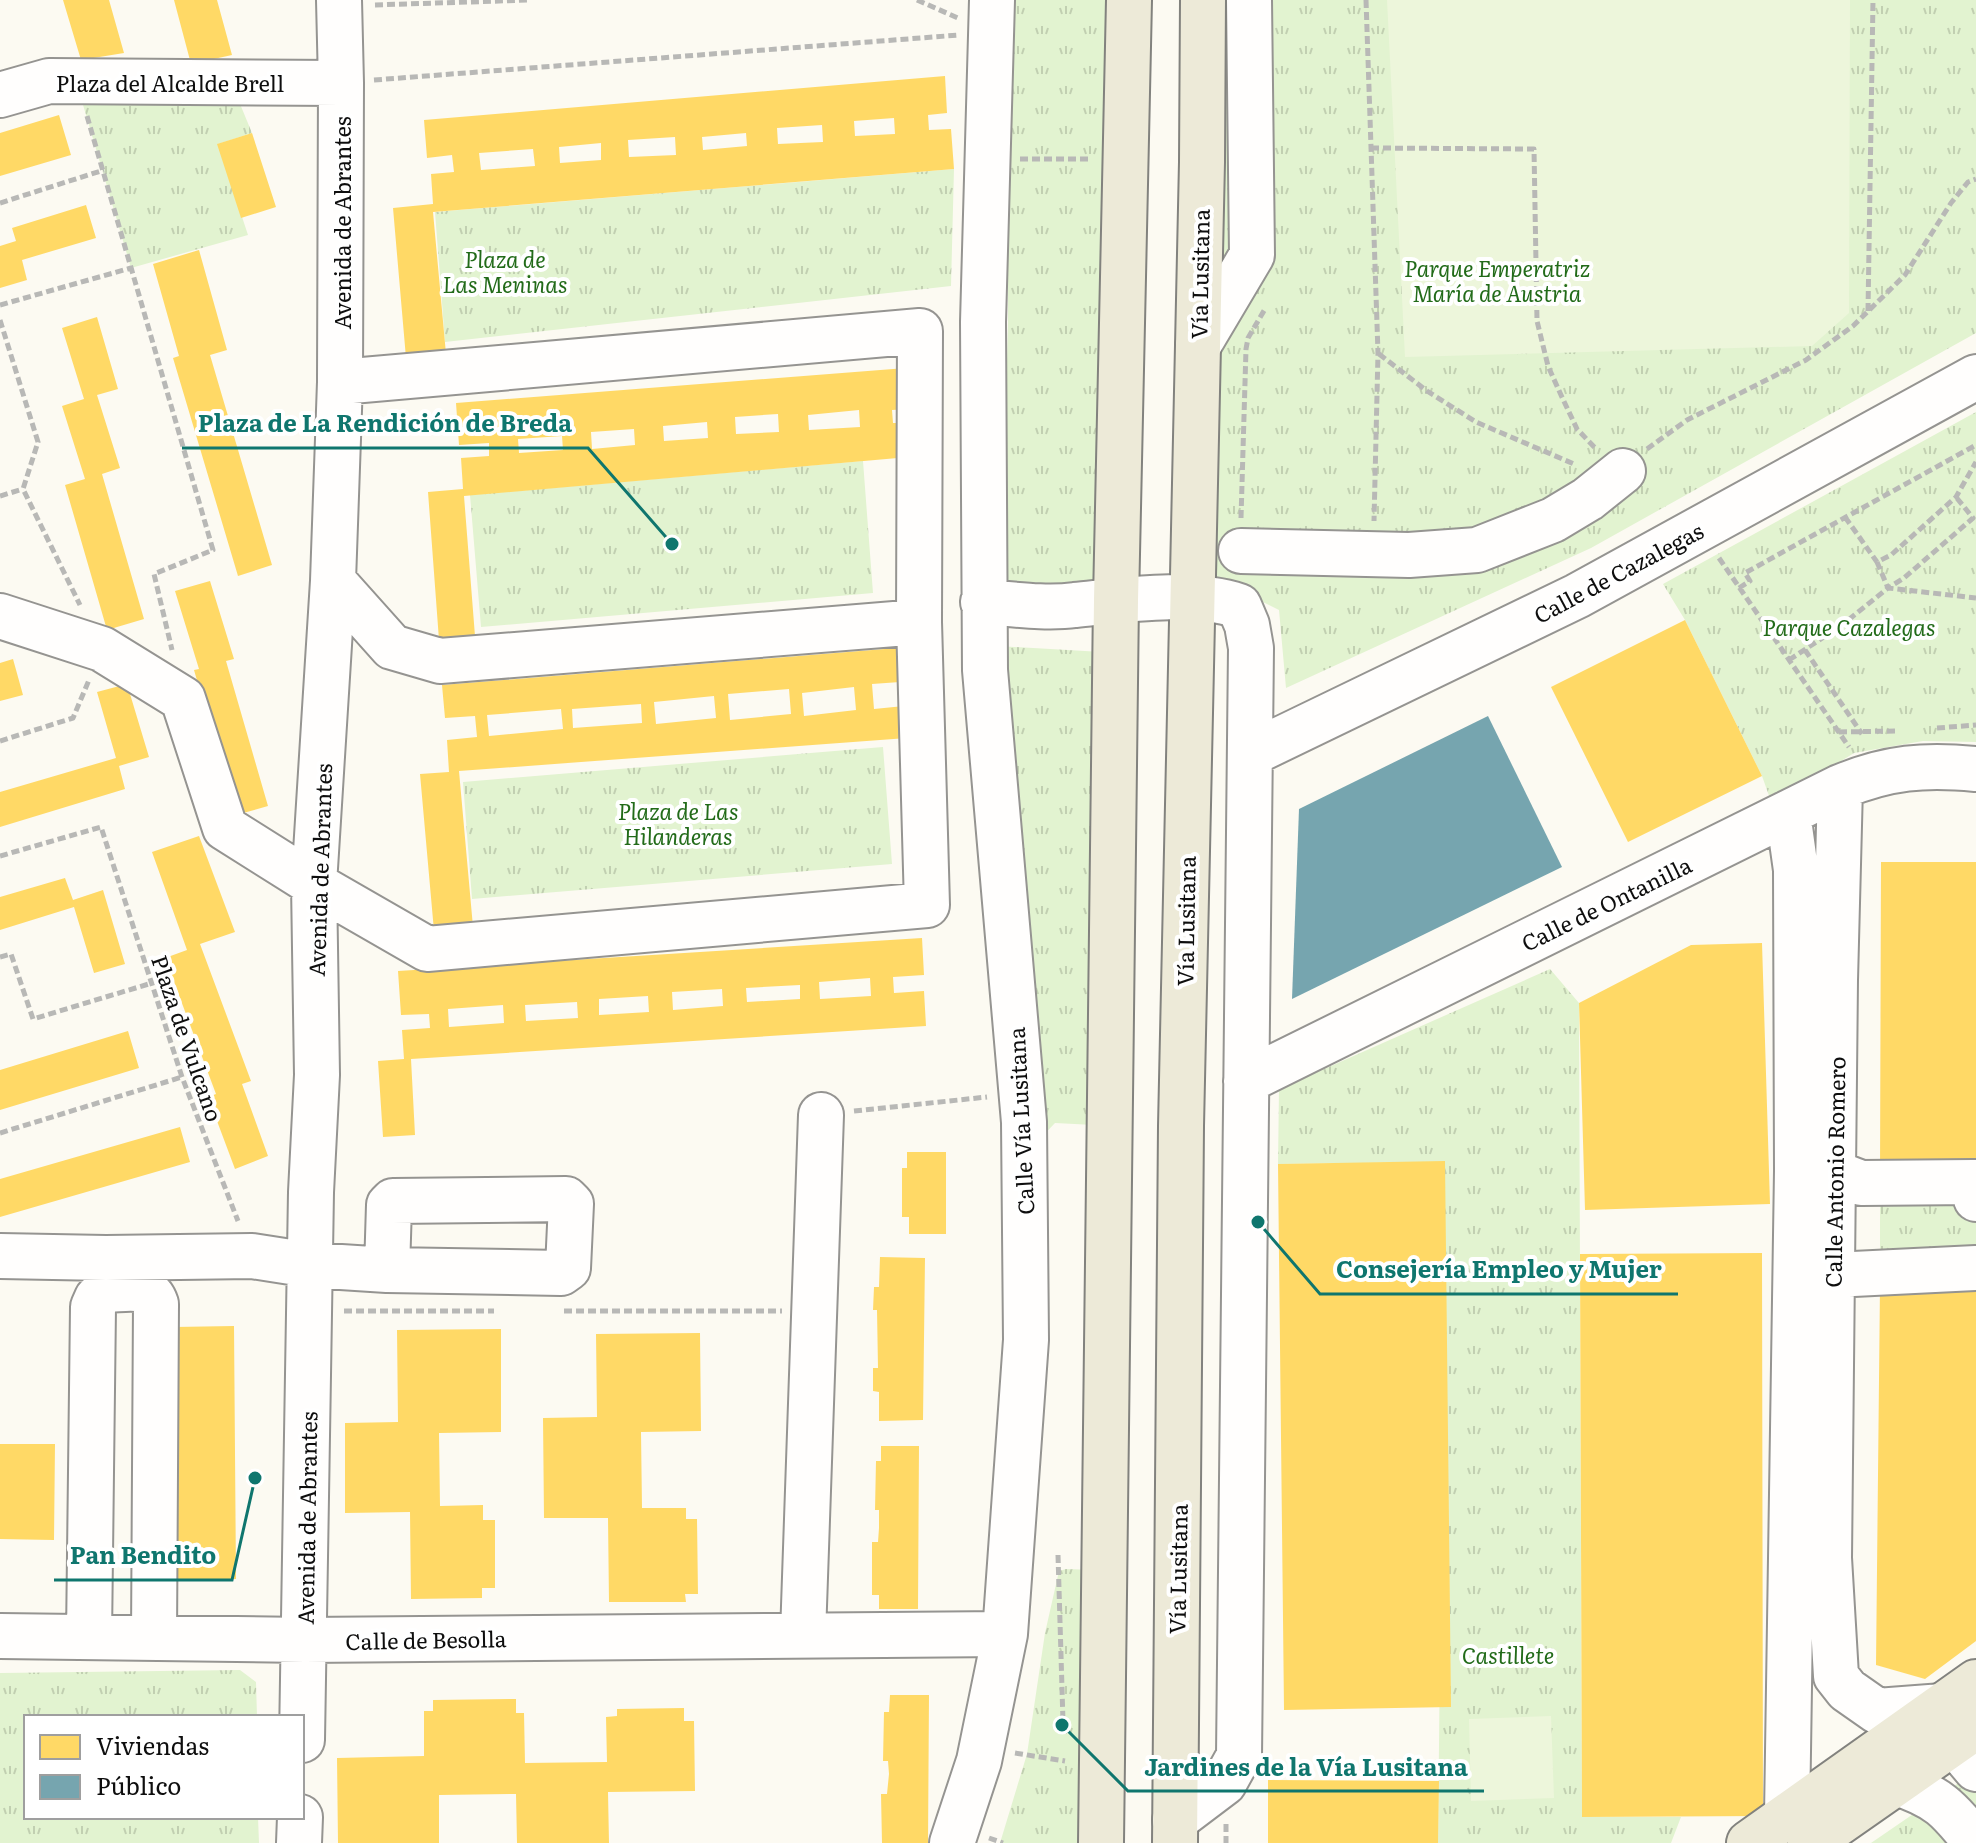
<svg xmlns="http://www.w3.org/2000/svg" width="1976" height="1843" font-family="Literata,serif">
<style>
.park{fill:url(#park-tufts)}
.pitch{fill:#edf6db}
.homes{fill:#ffd966;fill-rule:evenodd}
.public{fill:#76a5af}
.lines{fill:none;stroke-linecap:round;stroke-linejoin:round}
.minor-casing{stroke:#959491;stroke-width:48}
.major-casing{stroke:#82827e;stroke-width:48}
.path{stroke:#b8b8b6;stroke-width:5;stroke-dasharray:8 4;stroke-linecap:butt}
.minor{stroke:#fffefd;stroke-width:44}
.major{stroke:#edead8;stroke-width:44}
.labels{text-anchor:middle;dominant-baseline:central;stroke-width:8;stroke-linejoin:round;paint-order:stroke}
.street-label{font-size:22px;fill:#0e0e0e;stroke:#fff}
.park-label{font-size:22px;font-style:italic;fill:#226b19;stroke:#fff}
.leader{fill:none;stroke:#0f766e;stroke-width:3}
.callout-dot{fill:#0f766e;stroke:#fff;stroke-width:3}
.callout-label{font-size:24px;text-anchor:middle;font-weight:bold;fill:#0f766e;stroke:#fff;stroke-width:8;stroke-linejoin:round;paint-order:stroke}
</style>
<defs>
<pattern id="park-tufts" width="24" height="20" patternUnits="userSpaceOnUse" patternTransform="scale(2)"><rect width="24" height="20" fill="#e2f3d0"/><path d="M3 7l-1-3M5 7V3M7 7l1-3M15 17l-1-3M17 17v-4M19 17l1-3" fill="none" stroke="#c1cfb1"/></pattern>
</defs>
<rect width="100%" height="100%" fill="#fcfaf2"/>
<path class="park" d="M 1008,0 L 1113,0 L 1102,601 L 1000,603 L 1008,326 Z
M 1222,0 L 1976,0 L 1976,333 L 1591,548 L 1286,688 L 1279,610 L 1212,577 Z
M 76,81 L 238,99 L 252,133 L 218,144 L 248,235 L 131,268 Z
M 954,169 L 951,286 L 445,342 L 435,212 Z
M 1976,412 L 1976,742 L 1923,741 L 1854,753 L 1772,804 L 1762,776 L 1685,620 L 1663,584 Z
M 863,461 L 873,593 L 481,627 L 470,495 Z
M 998,646 L 1102,652 L 1094,1125 L 1055,1123 L 1036,1143 Z
M 883,747 L 892,864 L 472,899 L 463,782 Z
M 1550,969 L 1579,1003 L 1582,1817 L 1681,1817 L 1671,1843 L 1438,1843 L 1445,1162 L 1278,1164 L 1279,1089 Z
M 1880,1177 L 1976,1177 L 1976,1286 L 1880,1285 Z
M 1066,1569 L 1095,1570 L 1090,1843 L 1000,1843 L 1027,1754 L 1045,1633 L 1059,1571 Z
M 240,1670 L 256,1682 L 257,1717 L 26,1717 L 26,1817 L 258,1817 L 259,1843 L 0,1843 L 0,1673 Z
M 1976,1771 L 1976,1843 L 1871,1843 Z"/>
<path class="pitch" d="M 1387,0 L 1850,0 L 1849,313 L 1812,346 L 1405,357 Z
M 1551,1716 L 1554,1798 L 1471,1801 L 1469,1719 Z"/>
<path class="homes" d="M 63,0 L 109,0 L 124,53 L 81,60 Z
M 174,0 L 217,0 L 232,55 L 191,64 Z
M 945,76 L 947,113 L 928,115 L 929,130 L 951,129 L 954,169 L 433,212 L 446,354 L 406,358 L 393,208 L 433,204 L 431,174 L 454,172 L 452,155 L 427,158 L 424,120 ZM 894,118 L 895,134 L 855,136 L 854,121 ZM 822,125 L 823,142 L 778,144 L 777,128 ZM 746,133 L 747,146 L 703,150 L 702,137 ZM 675,137 L 676,155 L 629,157 L 628,140 ZM 601,143 L 601,160 L 560,163 L 559,147 ZM 533,149 L 535,166 L 481,170 L 479,153 Z
M 59,115 L 71,155 L 0,176 L 0,133 Z
M 252,133 L 276,207 L 241,218 L 217,144 Z
M 86,205 L 96,238 L 22,260 L 27,280 L 0,288 L 0,246 L 16,241 L 12,228 Z
M 199,250 L 227,350 L 210,355 L 272,565 L 238,576 L 173,358 L 179,356 L 153,264 Z
M 97,317 L 118,389 L 97,395 L 120,468 L 102,474 L 144,619 L 107,630 L 65,485 L 85,479 L 62,406 L 84,399 L 62,328 Z
M 906,368 L 910,409 L 892,410 L 893,423 L 906,423 L 909,457 L 464,496 L 475,636 L 439,640 L 428,492 L 463,489 L 461,458 L 489,456 L 489,443 L 459,445 L 456,403 ZM 859,410 L 860,427 L 809,430 L 808,415 ZM 778,414 L 779,432 L 736,434 L 735,417 ZM 707,422 L 708,438 L 664,441 L 663,426 ZM 634,429 L 635,445 L 592,449 L 591,432 ZM 562,436 L 563,450 L 519,453 L 518,439 Z
M 210,581 L 234,659 L 226,661 L 268,806 L 236,815 L 194,670 L 199,669 L 175,591 Z
M 1685,620 L 1762,776 L 1628,842 L 1551,687 Z
M 897,648 L 900,682 L 872,684 L 874,709 L 904,706 L 907,738 L 459,771 L 473,927 L 434,931 L 420,774 L 449,772 L 447,740 L 477,737 L 475,716 L 445,718 L 442,685 ZM 854,687 L 856,710 L 804,716 L 802,693 ZM 789,689 L 791,714 L 730,720 L 728,694 ZM 714,696 L 716,718 L 656,724 L 654,702 ZM 641,704 L 642,723 L 573,728 L 572,709 ZM 561,709 L 563,729 L 489,736 L 487,715 Z
M 13,659 L 23,695 L 0,701 L 0,663 Z
M 127,684 L 149,757 L 119,766 L 125,789 L 0,827 L 0,792 L 116,758 L 97,692 Z
M 199,836 L 235,932 L 200,944 L 251,1081 L 242,1084 L 268,1156 L 235,1169 L 208,1097 L 216,1094 L 165,958 L 187,950 L 152,852 Z
M 1881,862 L 1976,862 L 1976,1177 L 1880,1177 Z
M 65,878 L 73,900 L 103,890 L 125,964 L 94,973 L 74,907 L 0,930 L 0,897 Z
M 922,938 L 924,975 L 893,977 L 894,993 L 924,991 L 926,1026 L 411,1059 L 415,1135 L 383,1137 L 378,1061 L 404,1059 L 402,1030 L 430,1028 L 429,1014 L 401,1015 L 398,971 ZM 870,978 L 871,996 L 820,999 L 819,982 ZM 800,985 L 800,999 L 747,1002 L 746,988 ZM 722,989 L 723,1006 L 673,1010 L 672,992 ZM 648,996 L 649,1012 L 599,1015 L 599,999 ZM 577,1002 L 578,1018 L 526,1021 L 525,1005 ZM 503,1005 L 504,1023 L 449,1027 L 448,1009 Z
M 1762,943 L 1770,1204 L 1585,1210 L 1579,1003 L 1691,945 Z
M 128,1031 L 139,1068 L 0,1110 L 0,1070 Z
M 180,1127 L 190,1162 L 0,1217 L 0,1179 Z
M 907,1152 L 946,1152 L 946,1234 L 909,1234 L 909,1217 L 902,1217 L 902,1168 L 907,1168 Z
M 1445,1161 L 1451,1707 L 1284,1710 L 1278,1164 Z
M 1762,1253 L 1763,1816 L 1582,1817 L 1580,1254 Z
M 880,1257 L 925,1258 L 923,1420 L 879,1421 L 879,1392 L 873,1391 L 873,1368 L 878,1368 L 877,1310 L 873,1310 L 874,1287 L 879,1287 Z
M 1880,1285 L 1976,1286 L 1976,1641 L 1925,1679 L 1876,1665 Z
M 234,1326 L 236,1579 L 175,1580 L 174,1327 Z
M 501,1329 L 501,1432 L 439,1433 L 440,1506 L 483,1505 L 483,1520 L 495,1520 L 495,1588 L 482,1588 L 482,1598 L 411,1599 L 410,1512 L 345,1513 L 345,1423 L 398,1422 L 397,1330 Z
M 700,1333 L 701,1431 L 641,1432 L 642,1508 L 686,1508 L 686,1519 L 697,1519 L 698,1594 L 685,1594 L 686,1602 L 609,1602 L 608,1518 L 544,1518 L 543,1418 L 597,1417 L 596,1334 Z
M 0,1444 L 55,1444 L 54,1540 L 0,1539 Z
M 881,1446 L 919,1446 L 918,1609 L 879,1609 L 879,1595 L 872,1595 L 872,1542 L 878,1542 L 879,1528 L 879,1510 L 875,1510 L 876,1461 L 881,1461 Z
M 890,1695 L 929,1695 L 928,1843 L 882,1843 L 881,1794 L 887,1794 L 889,1774 L 888,1761 L 883,1761 L 884,1712 L 889,1712 Z
M 516,1699 L 516,1713 L 524,1713 L 525,1763 L 607,1762 L 606,1717 L 617,1716 L 617,1709 L 684,1708 L 684,1721 L 694,1721 L 695,1791 L 608,1792 L 609,1843 L 517,1843 L 516,1794 L 439,1795 L 439,1843 L 338,1843 L 337,1758 L 424,1756 L 424,1711 L 433,1711 L 433,1700 Z
M 1268,1780 L 1439,1781 L 1438,1843 L 1268,1843 Z"/>
<path class="public" d="M 1488,716 L 1562,867 L 1292,999 L 1299,809 Z"/>
<g class="lines">
<g class="minor-casing">
<path id="minor" d="M 0,95 L 49,81 L 341,83
M 1198,346 L 1252,255 L 1249,0
M 1241,551 L 1409,555 L 1477,550 L 1553,520 L 1588,499 L 1623,471
M 333,581 L 392,647 L 440,661 L 919,622
M 983,602 C 1012,604 1046,609 1075,605 C 1126,600 1191,590 1239,606 L 1247,625 L 1251,648 L 1239,1756 L 1224,1783 L 1175,1820
M 0,616 L 102,649 L 183,699 L 225,828 L 314,884 L 427,949 L 927,905 L 919,622 L 920,331 L 340,382
M 1252,753 L 1577,596 L 1976,377
M 1840,787 L 1835,980 L 1829,1558 L 1836,1676 L 1847,1690 L 1877,1711 L 1943,1706
M 1246,1081 L 1840,787 C 1888,767 1925,764 1976,769
M 1835,1173 L 1861,1183 L 1974,1182 L 1976,1199
M 0,1256 L 106,1258 L 252,1256 L 310,1265 L 387,1270 L 561,1273 L 568,1268 L 571,1204 L 566,1199 L 393,1201 L 389,1205 L 387,1270
M 1833,1275 L 1976,1268
M 803,1635 L 821,1115
M 0,1636 L 305,1640 L 1005,1634
M 89,1637 L 93,1307 L 97,1298 L 105,1290 C 124,1290 149,1282 156,1304 L 154,1638
M 1916,1737 L 1954,1743 L 1976,1769
M 302,1740 L 311,1192 L 317,1075 L 314,884 L 333,581 L 340,382 L 341,83 L 339,0
M 1896,1783 C 1938,1796 1949,1809 1976,1843
M 1787,1816 L 1797,1171 L 1796,870 L 1788,813
M 299,1843 L 300,1817
M 952,1843 L 979,1761 L 1005,1634 L 1026,1340 L 1024,1122 L 985,670 L 983,322 L 992,0"/>
</g>
<g class="major-casing">
<path id="major" d="M 1101,1843 L 1116,600 L 1129,0
M 1175,1843 L 1181,1126 L 1202,162 L 1203,0
M 1749,1843 L 1976,1682
M 1810,1843 L 1976,1727"/>
</g>
<path class="path" d="M 917,0 L 958,18
M 1366,0 L 1378,353 L 1374,521
M 375,5 L 530,0
M 374,80 L 959,35
M 87,116 L 213,550 L 154,574 L 172,650
M 1371,148 L 1534,149 L 1537,321 L 1548,366 L 1561,395 L 1577,429 L 1597,450
M 1020,159 L 1090,159
M 0,203 L 104,170
M 0,305 L 131,268
M 1868,311 L 1873,0
M 0,320 L 38,442 L 23,489 L 80,605
M 1379,354 L 1427,391 L 1476,422 L 1574,464
M 1647,449 L 1687,420 L 1806,360 L 1853,326 L 1905,275 L 1951,203 L 1968,182 L 1976,179
M 0,496 L 23,489
M 1845,517 L 1877,562 L 1891,555 L 1956,497 L 1976,462
M 1241,518 L 1246,349 L 1248,338 L 1265,309
M 1719,558 L 1849,747
M 1877,562 L 1888,588 L 1904,578 L 1973,518 L 1956,497
M 1739,588 L 1750,581 L 1745,573 L 1976,445
M 1805,650 L 1862,734
M 1789,660 L 1842,625 L 1888,588 L 1976,598
M 1937,728 L 1976,725
M 1839,732 L 1895,731
M 0,741 L 73,718 L 89,680
M 0,856 L 101,827 L 182,1077 L 238,1221
M 0,957 L 11,954 L 33,1019 L 152,983
M 854,1111 L 987,1097
M 0,1133 L 182,1077
M 344,1311 L 494,1311
M 564,1311 L 782,1311
M 1058,1555 L 1063,1722
M 1015,1753 L 1065,1761
M 1226,1824 L 1226,1843
M 989,1838 L 1003,1843"/>
<use href="#minor" class="minor"/>
<use href="#major" class="major"/>
</g>
<g class="labels">
<g class="street-label">
<text x="170" y="82">Plaza del Alcalde Brell</text>
<text transform="translate(341 223) rotate(-90)">Avenida de Abrantes</text>
<text transform="translate(1199 274) rotate(-89)">Vía Lusitana</text>
<text transform="translate(1618 572) rotate(-28)">Calle de Cazalegas</text>
<text transform="translate(319 870) rotate(-88)">Avenida de Abrantes</text>
<text transform="translate(1606 903) rotate(-26)">Calle de Ontanilla</text>
<text transform="translate(1185 921) rotate(-89)">Vía Lusitana</text>
<text transform="translate(188 1038) rotate(71)">Plaza de Vulcano</text>
<text transform="translate(1020 1121) rotate(-93)">Calle Vía Lusitana</text>
<text transform="translate(1834 1172) rotate(-89)">Calle Antonio Romero</text>
<text transform="translate(306 1518) rotate(-89)">Avenida de Abrantes</text>
<text transform="translate(1177 1569) rotate(-89)">Vía Lusitana</text>
<text transform="translate(426 1639) rotate(-1)">Calle de Besolla</text>
</g>
<g class="park-label">
<text x="505" y="258">Plaza de<tspan x="505" dy="25">Las Meninas</tspan></text>
<text x="1497" y="267">Parque Emperatriz<tspan x="1497" dy="25">María de Austria</tspan></text>
<text x="1849" y="626">Parque Cazalegas</text>
<text x="678" y="810">Plaza de Las<tspan x="678" dy="25">Hilanderas</tspan></text>
<text x="1508" y="1654">Castillete</text>
</g>
</g>
<path class="leader" d="M672 544L588 448H182M1258 1222L1320 1294H1678M255 1478L232 1580H54M1062 1725L1128 1791H1484"/>
<g class="callout-dot">
<circle cx="672" cy="544" r="8"/>
<circle cx="1258" cy="1222" r="8"/>
<circle cx="255" cy="1478" r="8"/>
<circle cx="1062" cy="1725" r="8"/>
</g>
<g class="callout-label">
<text x="385" y="432">Plaza de La Rendición de Breda</text>
<text x="1499" y="1278">Consejería Empleo y Mujer</text>
<text x="143" y="1564">Pan Bendito</text>
<text x="1306" y="1776">Jardines de la Vía Lusitana</text>
</g>
<rect x="24" y="1715" width="280" height="104" fill="#ffffff" stroke="#9f9f9f" stroke-width="2"/>
<rect x="40" y="1735" width="40" height="24" fill="#ffd966" stroke="#9f9f9f" stroke-width="2"/>
<text x="96" y="1755" font-size="24" fill="#0e0e0e">Viviendas</text>
<rect x="40" y="1775" width="40" height="24" fill="#76a5af" stroke="#9f9f9f" stroke-width="2"/>
<text x="96" y="1795" font-size="24" fill="#0e0e0e">Público</text>
</svg>
